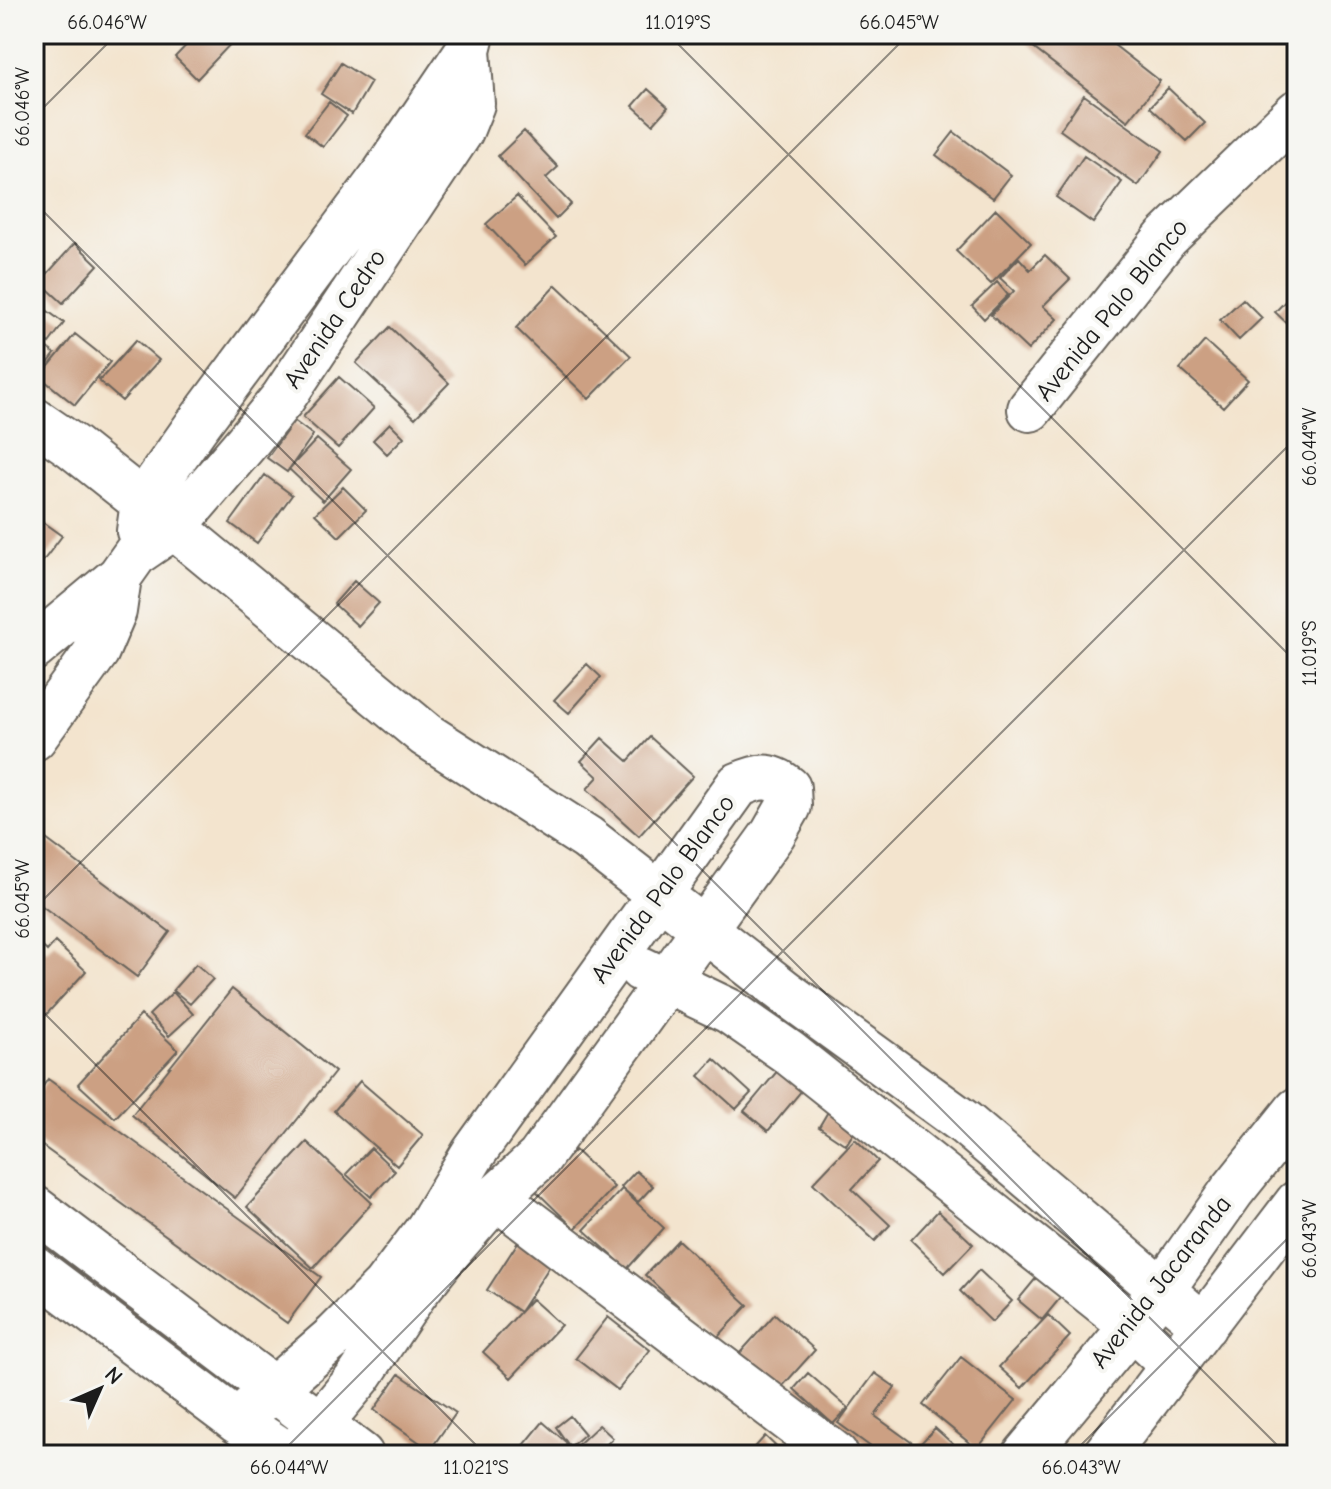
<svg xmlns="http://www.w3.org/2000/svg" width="1331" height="1489" font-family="'Comic Neue',sans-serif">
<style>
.building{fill:#cca083}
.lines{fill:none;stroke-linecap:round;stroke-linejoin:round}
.minor-casing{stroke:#67625a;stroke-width:48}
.minor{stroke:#fff;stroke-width:44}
.ticks{fill:none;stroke:#1c1c1c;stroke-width:2;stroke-opacity:0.45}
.labels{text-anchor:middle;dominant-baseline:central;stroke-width:8;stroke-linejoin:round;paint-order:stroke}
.street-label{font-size:26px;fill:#1c1c1c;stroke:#f6f6f2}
.neatline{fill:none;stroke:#1c1c1c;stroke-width:3}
.ticks-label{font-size:20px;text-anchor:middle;fill:#1c1c1c}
</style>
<rect width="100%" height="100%" fill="#f6f6f2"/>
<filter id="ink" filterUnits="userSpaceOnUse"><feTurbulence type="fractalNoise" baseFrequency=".0125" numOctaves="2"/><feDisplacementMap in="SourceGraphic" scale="16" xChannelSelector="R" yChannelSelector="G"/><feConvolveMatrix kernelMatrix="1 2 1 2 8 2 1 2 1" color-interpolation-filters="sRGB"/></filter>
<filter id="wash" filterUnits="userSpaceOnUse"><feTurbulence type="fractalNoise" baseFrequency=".006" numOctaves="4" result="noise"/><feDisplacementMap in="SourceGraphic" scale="32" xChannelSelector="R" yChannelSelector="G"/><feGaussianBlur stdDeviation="1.8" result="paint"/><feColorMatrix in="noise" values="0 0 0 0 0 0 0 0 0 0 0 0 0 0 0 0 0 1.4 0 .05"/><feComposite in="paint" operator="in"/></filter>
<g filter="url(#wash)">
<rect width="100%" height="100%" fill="#f3e4ce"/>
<g id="blocks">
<path class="building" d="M 197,34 L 238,36 L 197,79 L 175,57 Z
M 1028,34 L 1100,34 L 1160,81 L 1128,121 L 1023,40 Z
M 341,63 L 371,82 L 352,114 L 321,94 Z
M 1168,88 L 1205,123 L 1187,141 L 1150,107 Z
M 648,89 L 668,107 L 653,124 L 633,106 Z
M 1084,95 L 1163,151 L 1138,186 L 1060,130 Z
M 329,102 L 347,116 L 323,147 L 305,133 Z
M 524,131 L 558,167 L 546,178 L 571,204 L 556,219 L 498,156 Z
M 954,132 L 1011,175 L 993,198 L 936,155 Z
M 1084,156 L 1122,182 L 1093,223 L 1056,197 Z
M 517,196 L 556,237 L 525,265 L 486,224 Z
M 996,209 L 1031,243 L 991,284 L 956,251 Z
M 75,243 L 98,265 L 63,303 L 40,282 Z
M 1045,255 L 1070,279 L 1043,306 L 1057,319 L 1028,350 L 991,315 L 1014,291 L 1000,278 L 1019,258 L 1030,270 Z
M 997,282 L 1008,295 L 984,319 L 972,306 Z
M 556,285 L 631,356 L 589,399 L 516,328 Z
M 1297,289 L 1297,333 L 1275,312 Z
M 1243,299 L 1262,318 L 1239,340 L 1220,320 Z
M 34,301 L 64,323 L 49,343 L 34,332 Z
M 390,327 L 449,383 L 415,418 L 356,363 Z
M 75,334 L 110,362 L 75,405 L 40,377 Z
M 34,338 L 55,354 L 36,379 L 34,377 Z
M 136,340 L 159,360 L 122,401 L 99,381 Z
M 1205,341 L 1248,380 L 1223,407 L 1180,369 Z
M 339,377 L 374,408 L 338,448 L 303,417 Z
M 294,421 L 313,435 L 287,472 L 267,458 Z
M 390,423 L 404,437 L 387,454 L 373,440 Z
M 317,439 L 351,469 L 323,501 L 289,469 Z
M 265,475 L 292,495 L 257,543 L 230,523 Z
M 343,487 L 366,510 L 339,537 L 315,514 Z
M 34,516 L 62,536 L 34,573 Z
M 354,581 L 379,603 L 358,626 L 334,604 Z
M 587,664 L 601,677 L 569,713 L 554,700 Z
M 650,737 L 693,776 L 639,836 L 587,789 L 598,777 L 581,761 L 602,738 L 628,761 Z
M 34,830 L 170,932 L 137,977 L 34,900 Z
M 34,939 L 47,951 L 55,942 L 86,971 L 34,1028 Z
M 196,964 L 213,979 L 190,1004 L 173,990 Z
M 232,989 L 335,1072 L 235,1198 L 132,1115 Z
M 173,992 L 193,1014 L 169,1036 L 149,1015 Z
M 141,1015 L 178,1050 L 115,1118 L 78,1084 Z
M 714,1059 L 751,1093 L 736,1109 L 699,1076 Z
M 779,1069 L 803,1089 L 768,1131 L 744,1111 Z
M 48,1079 L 321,1277 L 287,1323 L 34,1140 L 34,1099 Z
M 360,1081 L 423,1135 L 397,1166 L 334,1111 Z
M 829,1110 L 857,1127 L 846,1145 L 819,1127 Z
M 855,1139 L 878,1161 L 852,1189 L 890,1225 L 875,1241 L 813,1183 Z
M 307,1142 L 372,1203 L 313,1268 L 247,1207 Z
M 371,1148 L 395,1171 L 371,1197 L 346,1174 Z
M 575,1150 L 614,1187 L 575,1229 L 536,1191 Z
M 636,1171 L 653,1186 L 638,1202 L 621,1187 Z
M 622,1189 L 664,1228 L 627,1269 L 584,1230 Z
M 938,1211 L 973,1244 L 945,1273 L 911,1240 Z
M 522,1236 L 555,1258 L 520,1312 L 487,1290 Z
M 678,1240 L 748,1305 L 715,1340 L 645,1275 Z
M 979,1270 L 1012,1301 L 992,1322 L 960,1291 Z
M 1037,1277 L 1061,1297 L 1042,1320 L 1018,1300 Z
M 532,1299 L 561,1325 L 511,1378 L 483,1352 Z
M 775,1314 L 815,1350 L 779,1390 L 739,1354 Z
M 1048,1315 L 1070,1336 L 1022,1388 L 999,1367 Z
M 608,1317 L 650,1350 L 618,1390 L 576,1358 Z
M 961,1357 L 1016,1400 L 977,1449 L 923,1405 Z
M 808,1373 L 848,1408 L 833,1424 L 794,1389 Z
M 875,1373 L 895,1387 L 875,1416 L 915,1445 L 908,1455 L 882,1455 L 838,1423 Z
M 399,1374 L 456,1413 L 430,1450 L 374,1410 Z
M 570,1416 L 585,1434 L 570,1447 L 556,1427 Z
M 543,1422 L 567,1443 L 557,1455 L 516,1455 Z
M 599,1425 L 613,1438 L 596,1455 L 575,1455 L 571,1451 Z
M 935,1428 L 965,1455 L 910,1455 Z
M 765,1436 L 785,1455 L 748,1455 Z"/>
</g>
</g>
<g filter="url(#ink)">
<use href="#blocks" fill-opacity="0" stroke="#67625a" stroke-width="2"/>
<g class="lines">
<g class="minor-casing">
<path id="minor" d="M 1030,409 L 1166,238 L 1297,112
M 34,420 L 72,446 L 174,527 L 426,735 L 587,838 L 786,993 L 965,1123 L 1204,1326
M 139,531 L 143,502 L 195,428 L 382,177 L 468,50
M 34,648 L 119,577 L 136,553 L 174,527 L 246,443 L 283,398 L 461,131 L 472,104 L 468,50 L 472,34
M 34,738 L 97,651 L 114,611 L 119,577
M 641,969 L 729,1011 L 788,1052 L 1114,1311 L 1173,1366
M 496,1197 L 836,1455
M 34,1208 L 361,1455
M 34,1268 L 237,1421 L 288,1455
M 237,1421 L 335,1336 L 384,1287 L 428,1229 L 473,1154 L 738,785 C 759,776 770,773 788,788 L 789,806 L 773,834 L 539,1158 L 496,1197 L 443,1258 L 415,1293 L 359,1377 L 294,1455
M 1025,1455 L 1162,1290 L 1232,1191 L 1297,1110
M 1105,1455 L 1297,1203"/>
</g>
<use href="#minor" class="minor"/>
</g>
</g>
<path class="ticks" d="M 668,34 L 1297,663M 34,117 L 117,34M 34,202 L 1287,1455M 34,909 L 909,34M 34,1003 L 486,1455M 279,1455 L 1297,437M 1071,1455 L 1297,1229"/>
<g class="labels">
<g class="street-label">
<text transform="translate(1112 310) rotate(-51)">Avenida Palo Blanco</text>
<text transform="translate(335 319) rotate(-56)">Avenida Cedro</text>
<text transform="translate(663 889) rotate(-54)">Avenida Palo Blanco</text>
<text transform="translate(1161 1282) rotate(-52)">Avenida Jacaranda</text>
</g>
</g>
<rect width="1331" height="1489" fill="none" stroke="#f6f6f2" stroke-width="88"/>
<g transform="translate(100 1389) rotate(45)" stroke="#f6f6f2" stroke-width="6" paint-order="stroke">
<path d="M0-6L14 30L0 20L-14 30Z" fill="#1c1c1c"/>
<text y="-12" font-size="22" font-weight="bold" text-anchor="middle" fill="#1c1c1c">N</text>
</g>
<rect x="44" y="44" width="1243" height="1401" class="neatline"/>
<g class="ticks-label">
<text x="107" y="29">66.046°W</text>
<text x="678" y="29">11.019°S</text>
<text x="899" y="29">66.045°W</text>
<text transform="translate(22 107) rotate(-90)" y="7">66.046°W</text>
<text transform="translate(1309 447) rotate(-90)" y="7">66.044°W</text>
<text transform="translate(1309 653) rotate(-90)" y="7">11.019°S</text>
<text transform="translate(22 899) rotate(-90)" y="7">66.045°W</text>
<text transform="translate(1309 1239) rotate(-90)" y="7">66.043°W</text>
<text x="289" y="1474">66.044°W</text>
<text x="476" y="1474">11.021°S</text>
<text x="1081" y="1474">66.043°W</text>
</g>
</svg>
